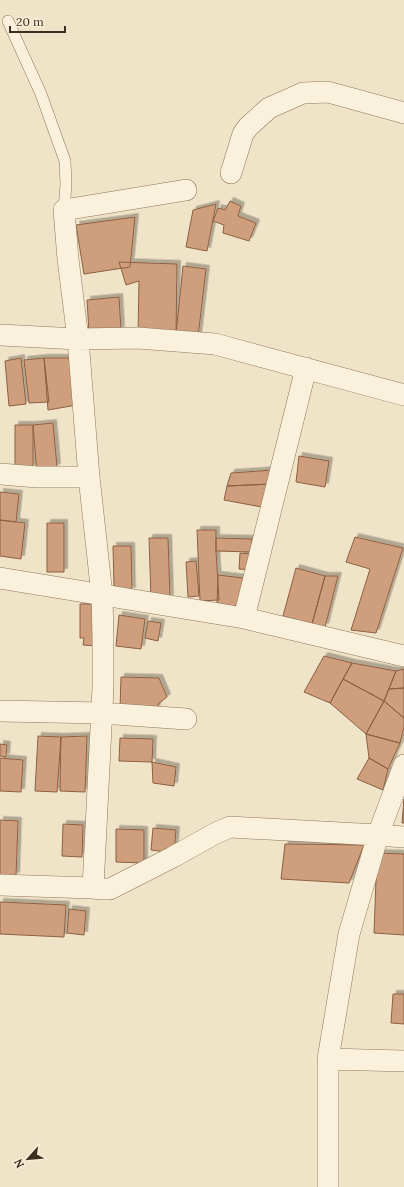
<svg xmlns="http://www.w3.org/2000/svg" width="404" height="1187" font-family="Lora,serif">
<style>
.building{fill:#cf9f7d;stroke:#8d5f41;filter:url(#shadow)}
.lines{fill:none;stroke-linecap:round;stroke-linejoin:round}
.lane-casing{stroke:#8d765c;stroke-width:12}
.street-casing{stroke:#8d765c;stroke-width:22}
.lane{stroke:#faf1dc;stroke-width:11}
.street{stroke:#faf1dc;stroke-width:21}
</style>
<defs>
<filter id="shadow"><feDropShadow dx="3.5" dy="-3.5" stdDeviation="0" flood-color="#0004"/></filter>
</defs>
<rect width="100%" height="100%" fill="#f0e4c8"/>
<path class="building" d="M 230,201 L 241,206 L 238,216 L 256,223 L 249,241 L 223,233 L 224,225 L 213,221 L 218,208 L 225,210 Z
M 216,204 L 207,251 L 186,247 L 193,210 Z
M 135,217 L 130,267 L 84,274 L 76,225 Z
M 119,262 L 177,264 L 176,334 L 138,334 L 139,281 L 126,285 Z
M 183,266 L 206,269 L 198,337 L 176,334 Z
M 119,297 L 121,330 L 89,332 L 87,300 Z
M 21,358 L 26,404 L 9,406 L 5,361 Z
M 44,358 L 49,402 L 29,403 L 24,360 Z
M 44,358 L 70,358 L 77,405 L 48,410 Z
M 53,423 L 57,467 L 37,474 L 33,425 Z
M 15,425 L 33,425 L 33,468 L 15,468 Z
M 299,456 L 329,461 L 325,487 L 296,482 Z
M 274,470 L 272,484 L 227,486 L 231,473 Z
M 272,484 L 267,508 L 224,500 L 227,486 Z
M 0,492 L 19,494 L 16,522 L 0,520 Z
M 0,520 L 25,523 L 21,559 L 0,556 Z
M 47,523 L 64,523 L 64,572 L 47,572 Z
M 197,530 L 216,530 L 216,551 L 219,600 L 200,601 Z
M 355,537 L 403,548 L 376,633 L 351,630 L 370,569 L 346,562 Z
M 149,538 L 168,538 L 170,598 L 151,598 Z
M 216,538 L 252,539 L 251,552 L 216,551 Z
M 113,546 L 131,546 L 132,591 L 114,586 Z
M 240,553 L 253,554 L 252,570 L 239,569 Z
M 196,561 L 199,596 L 188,597 L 186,562 Z
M 296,568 L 325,576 L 312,624 L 283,616 Z
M 218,575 L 243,578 L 240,606 L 217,605 Z
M 325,576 L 338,576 L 325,627 L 312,624 Z
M 80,604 L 97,604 L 97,646 L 83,645 L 84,638 L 80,638 Z
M 119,615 L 145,619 L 141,649 L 116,646 Z
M 148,621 L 161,623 L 158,641 L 145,638 Z
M 324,656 L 352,663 L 330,703 L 304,692 Z
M 352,663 L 396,671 L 384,701 L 343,679 Z
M 404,669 L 404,688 L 389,689 L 396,671 Z
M 121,677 L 159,678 L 167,697 L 159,703 L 155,711 L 120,710 Z
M 343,679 L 384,701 L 366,734 L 330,703 Z
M 404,688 L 404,718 L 384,701 L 389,689 Z
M 384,701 L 404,718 L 404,727 L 400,743 L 366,734 Z
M 366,734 L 400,743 L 388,769 L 369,758 Z
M 38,736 L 61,737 L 57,792 L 35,791 Z
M 87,736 L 85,792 L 60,791 L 61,737 Z
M 120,738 L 153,739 L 152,762 L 119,761 Z
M 0,744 L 7,745 L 6,757 L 0,756 Z
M 0,758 L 23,760 L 21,792 L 0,791 Z
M 369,758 L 388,769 L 383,790 L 357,779 Z
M 152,762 L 176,767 L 174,786 L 153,783 Z
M 404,799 L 404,823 L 402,823 Z
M 0,820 L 18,821 L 16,876 L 0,876 Z
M 63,824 L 83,825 L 82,857 L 62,856 Z
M 153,828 L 176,830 L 174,853 L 151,850 Z
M 116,829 L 144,830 L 144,863 L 116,862 Z
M 285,844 L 364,845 L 349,883 L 281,879 Z
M 377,853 L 404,854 L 404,935 L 374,933 Z
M 0,902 L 66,905 L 64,937 L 0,934 Z
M 69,909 L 86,911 L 84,935 L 67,933 Z
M 393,994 L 404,994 L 404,1024 L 391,1023 Z"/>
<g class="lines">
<g class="lane-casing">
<path id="lane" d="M 8,21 L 41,94 L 65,161 L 66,184 L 64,210"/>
</g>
<g class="street-casing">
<path id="street" d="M 231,173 L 243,134 L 248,127 L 269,108 L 303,93 L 328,92 L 404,113
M 0,335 L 78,339 L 138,338 L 215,344 L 404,395
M 0,474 L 37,477 L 89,477
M 0,578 L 244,618 L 404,656
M 244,618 L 306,368
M 0,711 L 101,713 L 186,719
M 0,885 L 93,888 L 102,889 L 110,889 L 173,857 L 216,833 L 230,827 L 378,835 L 404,837
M 93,888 L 103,687 L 103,640 L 102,595 L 89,477 L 78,339 L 68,259 L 64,210 L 186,190
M 328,1059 L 404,1061
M 328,1187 L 328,1059 L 349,934 L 378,835 L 404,765"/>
</g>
<use href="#lane" class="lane"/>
<use href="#street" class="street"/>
</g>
<g transform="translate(28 1159) rotate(243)" stroke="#f7eed8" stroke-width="3" paint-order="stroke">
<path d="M0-3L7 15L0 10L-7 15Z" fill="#3d2e20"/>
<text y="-6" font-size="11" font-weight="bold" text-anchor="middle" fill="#3d2e20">N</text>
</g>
<path d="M10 26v6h55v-6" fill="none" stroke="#3d2e20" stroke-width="2"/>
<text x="16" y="26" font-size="12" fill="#3d2e20" stroke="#f7eed8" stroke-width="3" paint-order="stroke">20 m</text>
</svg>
